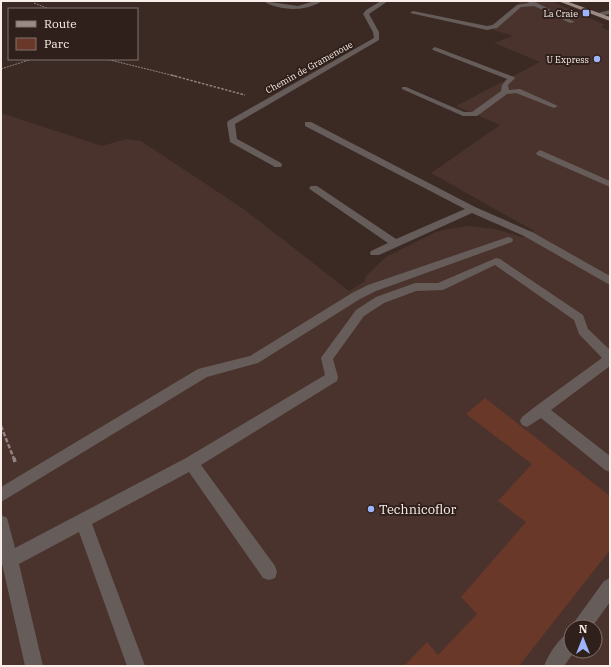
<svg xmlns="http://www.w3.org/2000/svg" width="611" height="667" font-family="'IBM Plex Serif',serif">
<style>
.built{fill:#4a332c;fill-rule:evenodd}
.green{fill:#693829}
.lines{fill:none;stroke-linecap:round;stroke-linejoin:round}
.path-far3{stroke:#92837e;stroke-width:1;stroke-dasharray:2 1;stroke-linecap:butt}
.path-far2{stroke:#92837e;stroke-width:1.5;stroke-dasharray:2.5 1.5;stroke-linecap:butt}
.path-far1{stroke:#92837e;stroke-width:2.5;stroke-dasharray:4.5 2;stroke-linecap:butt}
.path{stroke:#92837e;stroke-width:3.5;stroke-dasharray:5.5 3;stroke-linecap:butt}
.minor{fill:#665d5a;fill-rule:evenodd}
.major{fill:#9c8a85;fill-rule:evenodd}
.poi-dot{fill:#9eb4fd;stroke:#30201b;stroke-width:1.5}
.labels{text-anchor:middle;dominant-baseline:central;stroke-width:4;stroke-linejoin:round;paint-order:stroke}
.far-poi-label{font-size:9px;fill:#faeeea;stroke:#30201b;text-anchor:end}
.far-street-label{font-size:9px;fill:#faeeea;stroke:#30201b}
.near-poi-label{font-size:13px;fill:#faeeea;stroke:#30201b;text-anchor:start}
</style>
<rect width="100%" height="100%" fill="#3b2a24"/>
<path class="built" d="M 521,1 L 551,1 L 605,25 L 601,27 L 610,31 L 610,666 L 1,666 L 1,113 L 102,146 L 126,139 L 141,141 L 245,210 L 349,291 L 364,282 L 366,276 L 386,257 L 436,232 L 448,229 L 469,226 L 495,229 L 522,237 L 534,231 L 431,173 L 500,125 L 456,106 L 540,62 L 494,43 L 513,36 L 493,30 L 495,29 L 489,27 ZM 571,627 L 595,627 L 595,651 L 571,651 Z"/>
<path class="green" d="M 485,398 L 610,496 L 610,550 L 519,666 L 404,666 L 427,642 L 438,655 L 477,614 L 461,597 L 526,522 L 498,501 L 532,464 L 466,414 Z"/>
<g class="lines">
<path class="path-far3" d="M 34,3 L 49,9
M 106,59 L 175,76
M 1,69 L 32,59"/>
<path class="path-far2" d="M 171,75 L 245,95"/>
<path class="path-far1" d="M 1,426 L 14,459"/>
<path class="path" d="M 14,458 L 15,462"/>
<path class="minor" d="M 263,1 L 298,6 L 315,1 L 322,1 C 306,12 279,11 263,1 Z
M 381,1 L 388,1 L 369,14 L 379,32 L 379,40 L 235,124 L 237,139 L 281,163 L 282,165 L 281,167 L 275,167 L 230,142 L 227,123 L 228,121 L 374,38 L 373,32 L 363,14 L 366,10 Z
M 526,1 L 533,1 L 575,22 L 570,23 L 534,6 L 521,7 L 497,28 L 487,30 L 410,13 L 413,11 L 487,26 L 493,25 L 517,5 L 529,3 Z
M 610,10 L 610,14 L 597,16 L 594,14 Z
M 435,47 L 514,77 L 515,78 L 508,85 L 509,90 L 520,89 L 558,106 L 554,108 L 516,93 L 507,94 L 477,116 L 463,116 L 402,89 L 402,87 L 406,87 L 464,112 L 472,112 L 501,91 L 502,85 L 507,79 L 433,50 L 432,49 Z
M 305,122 L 311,122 L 475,207 L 532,232 L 610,276 L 610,285 L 524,236 L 472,213 L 379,255 L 371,255 L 370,253 L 371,251 L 388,243 L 311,190 L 309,188 L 311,186 L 317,186 L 396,239 L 465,209 L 305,126 Z
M 540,150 L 610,181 L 610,187 L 537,155 L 536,153 Z
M 508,237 L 512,238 L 513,240 L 512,242 L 376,291 L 360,299 L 258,363 L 207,377 L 1,502 L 1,487 L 198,369 L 250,356 L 352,293 L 368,285 Z
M 496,258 L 500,259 L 583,315 L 588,329 L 610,350 L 610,366 L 551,410 L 610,456 L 610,472 L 605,470 L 541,418 L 527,427 L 522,425 L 520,421 L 522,417 L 536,406 L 602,358 L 579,334 L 574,320 L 495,265 L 443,290 L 416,291 L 384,303 L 364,316 L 333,359 L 338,377 L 337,381 L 201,465 L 275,566 L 277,572 L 275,578 L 269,580 L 263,578 L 189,472 L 92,524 L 145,666 L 127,666 L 79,532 L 19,564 L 43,666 L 25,666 L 1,559 L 1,515 L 7,518 L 15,548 L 186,458 L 325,375 L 321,358 L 323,355 L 356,310 L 376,297 L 415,283 L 438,283 Z
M 610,578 L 610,602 L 592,627 L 572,627 L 575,621 L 604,581 Z
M 571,632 L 571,651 L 575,651 L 564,666 L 544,666 C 549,654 559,637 571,632 Z"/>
<path class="major" d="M 558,1 L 566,1 L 610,17 L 610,21 Z"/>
</g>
<g class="poi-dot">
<rect x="582" y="9" width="8" height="8" rx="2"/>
<circle cx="597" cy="59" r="4"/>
<circle cx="371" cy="509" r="4"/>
</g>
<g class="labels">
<g class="far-poi-label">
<text x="578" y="13">La Craie</text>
<text x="589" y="59">U Express</text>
</g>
<g class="far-street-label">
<text transform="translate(309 67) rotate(-29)">Chemin de Gramenoue</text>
</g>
<g class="near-poi-label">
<text x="379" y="509">Technicoflor</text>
</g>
</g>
<rect width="611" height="667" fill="none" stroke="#faeeea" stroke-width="4"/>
<rect x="8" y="8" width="130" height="52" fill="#30201b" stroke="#81726e"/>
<rect x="16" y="21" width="20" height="6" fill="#9c8a85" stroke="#81726e"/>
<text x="44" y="28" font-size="12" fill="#faeeea">Route</text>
<rect x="16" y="38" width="20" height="12" fill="#693829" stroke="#81726e"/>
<text x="44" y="48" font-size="12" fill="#faeeea">Parc</text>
<g transform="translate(583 639)"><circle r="19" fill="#30201b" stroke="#81726e"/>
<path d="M0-3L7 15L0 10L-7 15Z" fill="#9eb4fd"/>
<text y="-6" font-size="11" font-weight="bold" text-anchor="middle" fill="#faeeea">N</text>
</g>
</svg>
